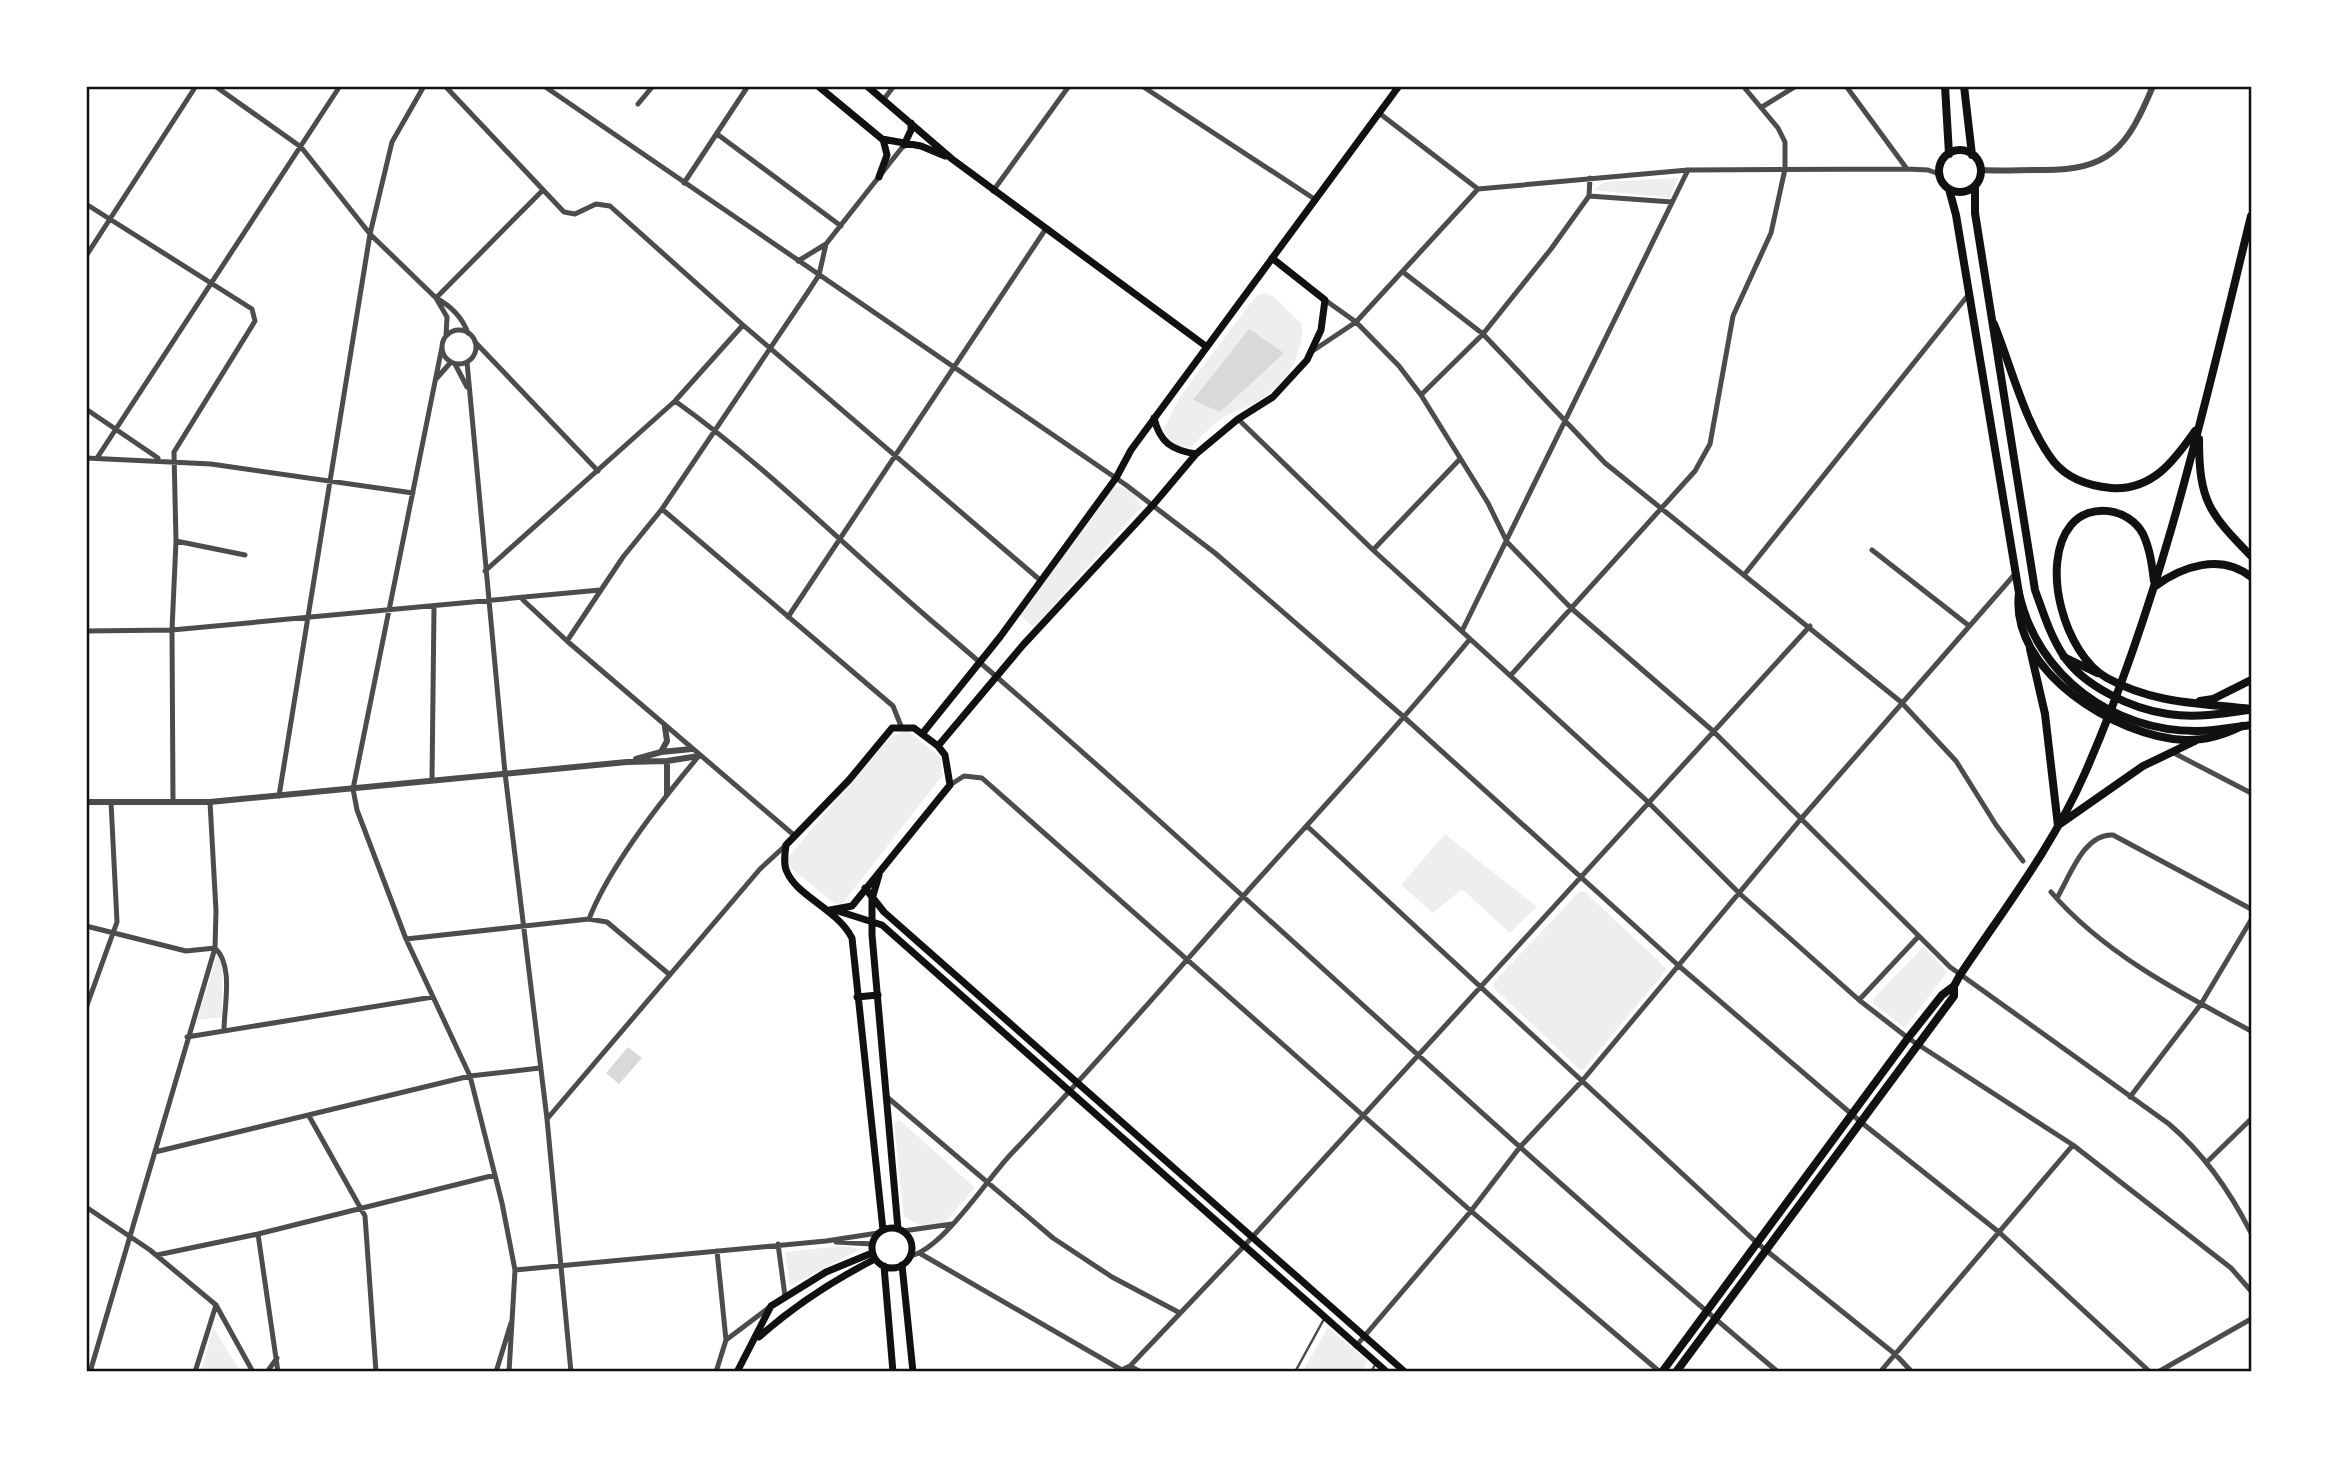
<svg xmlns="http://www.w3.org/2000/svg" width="2337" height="1458" font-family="'Asap Condensed',sans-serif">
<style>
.green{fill:#eee}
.water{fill:#d9d9d9}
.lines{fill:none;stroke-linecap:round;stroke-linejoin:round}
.service{stroke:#4c4c4c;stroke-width:2.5}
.minor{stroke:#4c4c4c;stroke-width:5}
.tertiary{stroke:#4c4c4c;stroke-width:6}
.secondary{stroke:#111;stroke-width:7}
.primary{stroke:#111;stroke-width:8}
.trunk{stroke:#111;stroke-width:8}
.neatline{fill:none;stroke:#111;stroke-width:2.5}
</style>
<rect width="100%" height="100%" fill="#fff"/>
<path class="green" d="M 1678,178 L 1670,198 L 1594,190 L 1604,182 Z
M 1265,293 L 1274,297 L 1302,324 C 1303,356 1287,383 1260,400 C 1248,408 1233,411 1221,419 C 1210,426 1199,439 1190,448 L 1174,445 L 1163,431 L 1179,398 L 1256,296 Z
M 1112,486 C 1127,486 1136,493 1141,507 L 1034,627 L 1020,615 Z
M 907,730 L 941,758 L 942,776 L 843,903 L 835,904 L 792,869 L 788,861 L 790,855 L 890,737 Z
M 1445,834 L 1537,907 L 1510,933 L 1462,889 L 1433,913 L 1401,885 Z
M 1579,892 L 1585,892 L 1667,969 L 1584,1069 L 1579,1069 L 1494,988 L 1494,982 Z
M 1924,946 L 1947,972 L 1905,1028 L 1874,1004 L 1873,999 Z
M 217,955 L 222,963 L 222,1017 L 197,1020 Z
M 900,1120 L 975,1188 L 943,1224 L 920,1225 L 904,1217 L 894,1122 Z
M 842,1246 L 861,1249 L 790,1286 L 785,1252 Z
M 213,1328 L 241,1372 L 201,1372 Z
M 1328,1328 L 1368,1361 L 1361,1372 L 1302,1372 Z"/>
<path class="water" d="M 1249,329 L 1284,353 L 1220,412 L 1193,400 Z
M 628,1047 L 642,1058 L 619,1084 L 606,1073 Z"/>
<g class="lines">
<path class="service" d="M 1295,1372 L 1324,1319
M 1371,1372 L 1376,1363"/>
<path class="minor" d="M 215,86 L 301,147 L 370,234 L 436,298 C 451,306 462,317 468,333
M 445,86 L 564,212 L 575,214 L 596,204 L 610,206 L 743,325 L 1040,580
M 544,86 L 1126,485 L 1215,553 L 1405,718 L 1679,966 L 1862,1123 L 2000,1233 L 2150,1372
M 1142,86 L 1316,200
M 1846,86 L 1907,169
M 884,99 L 894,86
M 638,104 L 653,86
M 1762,107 L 1796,86
M 1379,113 L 1478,189
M 717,134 L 841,226
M 684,183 L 748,86
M 993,191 L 1069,86
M 1589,196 L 1672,202
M 86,204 L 252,309 L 255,321 L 174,452 L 176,541 L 172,630 L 173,801
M 86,256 L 196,86
M 798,261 L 826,244 L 904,145
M 1403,272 L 1483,334 L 1605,463 L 1901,702 L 1956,761 L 1996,825 L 2023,861
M 436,298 L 542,191
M 436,298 L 447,317 L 446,336
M 1325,300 L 1356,322 L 1399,366 L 1421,395 L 1488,503 L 1507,542 L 1571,608 L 1713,731 L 1950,967 L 2169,1124 C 2204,1154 2230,1191 2251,1233
M442 347a17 17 0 1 1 34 0a17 17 0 1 1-34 0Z
M 475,342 L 598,471
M 442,347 L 353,789 L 357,810 L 406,939 L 470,1076 L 502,1203 L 515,1270 L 509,1372
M 1314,350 L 1356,322 L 1478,189 L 1688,170 L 1907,169 L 1928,170 L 1939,174
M 467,362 L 505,773 L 547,1119 L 571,1372
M 455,364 L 467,387
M 436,379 L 451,362
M 1421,395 L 1483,334 L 1551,249 L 1589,196 L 1590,178
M 675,401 C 765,465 843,545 927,617 C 1216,863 1488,1128 1778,1372
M 86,409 L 158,458
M 1238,419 L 1373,550 L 1647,801 L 1739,893 L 1859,1000 L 1908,1038 L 2073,1145 L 2231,1268 L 2251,1291
M 86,458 L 211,464 L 413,493
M 97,458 L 340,86
M 662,509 L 893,706 L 901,726
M 176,541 L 245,555
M 1373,550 L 1460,459
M 1872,550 L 1968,625
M 485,571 L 675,401 L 743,325
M 1744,575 L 1969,294
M 523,600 L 567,641 L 795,836
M 788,617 L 1045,230
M 86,631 L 172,630 L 600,590
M 1462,631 L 1688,170
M 567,641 L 623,557 L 662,509 L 808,292 L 819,275 L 826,244
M 1511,675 L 1695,471 L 1710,444 L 1733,316 L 1771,233 L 1785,169 L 1785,142 L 1778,128 L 1743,86
M 2172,752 L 2251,793
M 432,780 L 434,607
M 950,785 L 964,776 L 982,778 L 1471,1211 L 1660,1372
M 279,796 L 370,234 L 392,142 L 424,86
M 1308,827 L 1757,1243 L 1895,1354 L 1912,1372
M 2051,892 C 2103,953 2182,994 2251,1031
M 2057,898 C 2070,876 2084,833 2113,835 L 2251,909
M 589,919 C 610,865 661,801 698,757
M 86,926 L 186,951 L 215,948 C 234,965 224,1007 224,1030
M 406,939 L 589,919 L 607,922 L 670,975
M 1859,1000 L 1918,937
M 86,1008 L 117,922 L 111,802
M 187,1037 L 433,997
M 887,1097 L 1053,1238 L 1112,1277 L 1180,1313
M 2130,1097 L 2201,1004 L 2251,920
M 309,1116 L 365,1216 L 376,1372
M 547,1119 L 760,869 L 786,845
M 155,1152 L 470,1076 L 540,1068
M 2208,1161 L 2251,1119
M 86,1207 L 150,1250 L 216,1305 L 253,1372
M 903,1231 L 952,1224
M 258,1234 L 278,1372
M 836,1242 L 872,1244
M 778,1244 L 785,1296
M 717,1251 L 726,1340
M 921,1254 L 1120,1369
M 157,1255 L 258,1234 L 495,1175
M 910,1256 C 943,1249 986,1180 1012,1153 C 1095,1066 1173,975 1253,885 C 1326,804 1400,724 1470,639
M 515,1270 L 826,1241 L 878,1233
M 1356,1346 L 1471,1211 L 1520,1147 L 1582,1081 L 1800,820 L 2015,574
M 1130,1366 L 1245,1245 L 1810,626
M 90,1372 L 215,948 L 216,911 L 210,802
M 195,1372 L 216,1305
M 267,1372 L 277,1358
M 496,1372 L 511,1323
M 716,1372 L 726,1340 L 771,1306
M 1117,1372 L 1130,1366 L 1141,1372
M 1880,1372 L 2073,1145
M 2158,1372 L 2251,1319"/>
<path class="tertiary" d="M 1981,170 C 2000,171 2020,170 2040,170 C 2110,171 2127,148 2153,86
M 661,752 L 667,741 L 665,727
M 636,759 L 661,752 L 692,749
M 667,761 L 667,794
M 86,802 L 210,802 L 627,762 L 667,761 L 699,756"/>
<path class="secondary" d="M 818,86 L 882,139 L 921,146 L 945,156
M 867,86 L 952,159 L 1207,347
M 904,145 L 911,130 L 911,123
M 879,177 L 887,155 L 883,139
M 1154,418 C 1160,443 1172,450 1196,454
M 922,734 L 1000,637 L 1116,478 L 1131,450 L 1399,86
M 938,746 L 1023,645 L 1153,505 L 1196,454 L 1238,419 L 1273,397 L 1307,360 L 1321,330 L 1325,300 L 1272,258
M 879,875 L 872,899 L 872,935 L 898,1229
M 865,888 L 884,912 L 1405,1372
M 830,910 L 852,906 L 950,785 L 945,755 L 938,746 L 914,728 L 892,728 L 849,780 L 786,845 C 785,853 783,864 787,872 C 797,896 837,909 852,938 L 883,1230
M 838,911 L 882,925 L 1387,1372
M 857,997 L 878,995
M872 1248a20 20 0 1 1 40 0a20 20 0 1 1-40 0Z
M 902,1265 L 913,1372
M 884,1266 L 893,1372
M 759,1337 C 795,1305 832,1281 875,1259
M 737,1372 L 771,1306 L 826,1272 L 872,1253"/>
<path class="primary" d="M 1945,86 L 1949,154
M 1964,86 L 1972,155
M1939 171a21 21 0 1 1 42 0a21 21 0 1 1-42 0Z
M 1975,186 L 1975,213 L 2035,590 C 2043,612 2050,635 2063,655 C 2083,686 2132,709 2168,714 C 2195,718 2222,714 2248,710
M 1949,189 L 1956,215 L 2019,593 C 2037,676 2113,732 2198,731 C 2216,731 2234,727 2251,725"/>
<path class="trunk" d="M 1994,324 C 2011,366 2026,427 2054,462 C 2068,479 2090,486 2111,488 C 2152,491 2174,461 2195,431
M 2199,439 C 2199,501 2209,513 2251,556
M 2154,581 C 2152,565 2150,549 2143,534 C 2129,508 2090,502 2071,525 C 2039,564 2065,655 2107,678 C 2154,704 2200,703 2251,709
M 2154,587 C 2182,566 2221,553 2251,577
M 2019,593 C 2009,671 2116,737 2185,740 C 2206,741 2224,735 2242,726
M 2030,649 L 2045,714 L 2058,826
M 2064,657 L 2097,673
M 2200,701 L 2213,699 L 2251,680
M 2060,824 L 2143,766 L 2195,741
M 1662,1372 L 1908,1038 L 1942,995 L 1954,986
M 1676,1372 L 1954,996 L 1954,986 L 1960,975 C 2004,909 2053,846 2085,773 C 2163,595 2205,404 2251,216"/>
</g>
<rect width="2337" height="1458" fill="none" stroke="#ffffff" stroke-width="175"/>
<rect x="88" y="88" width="2162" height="1282" class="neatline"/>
</svg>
